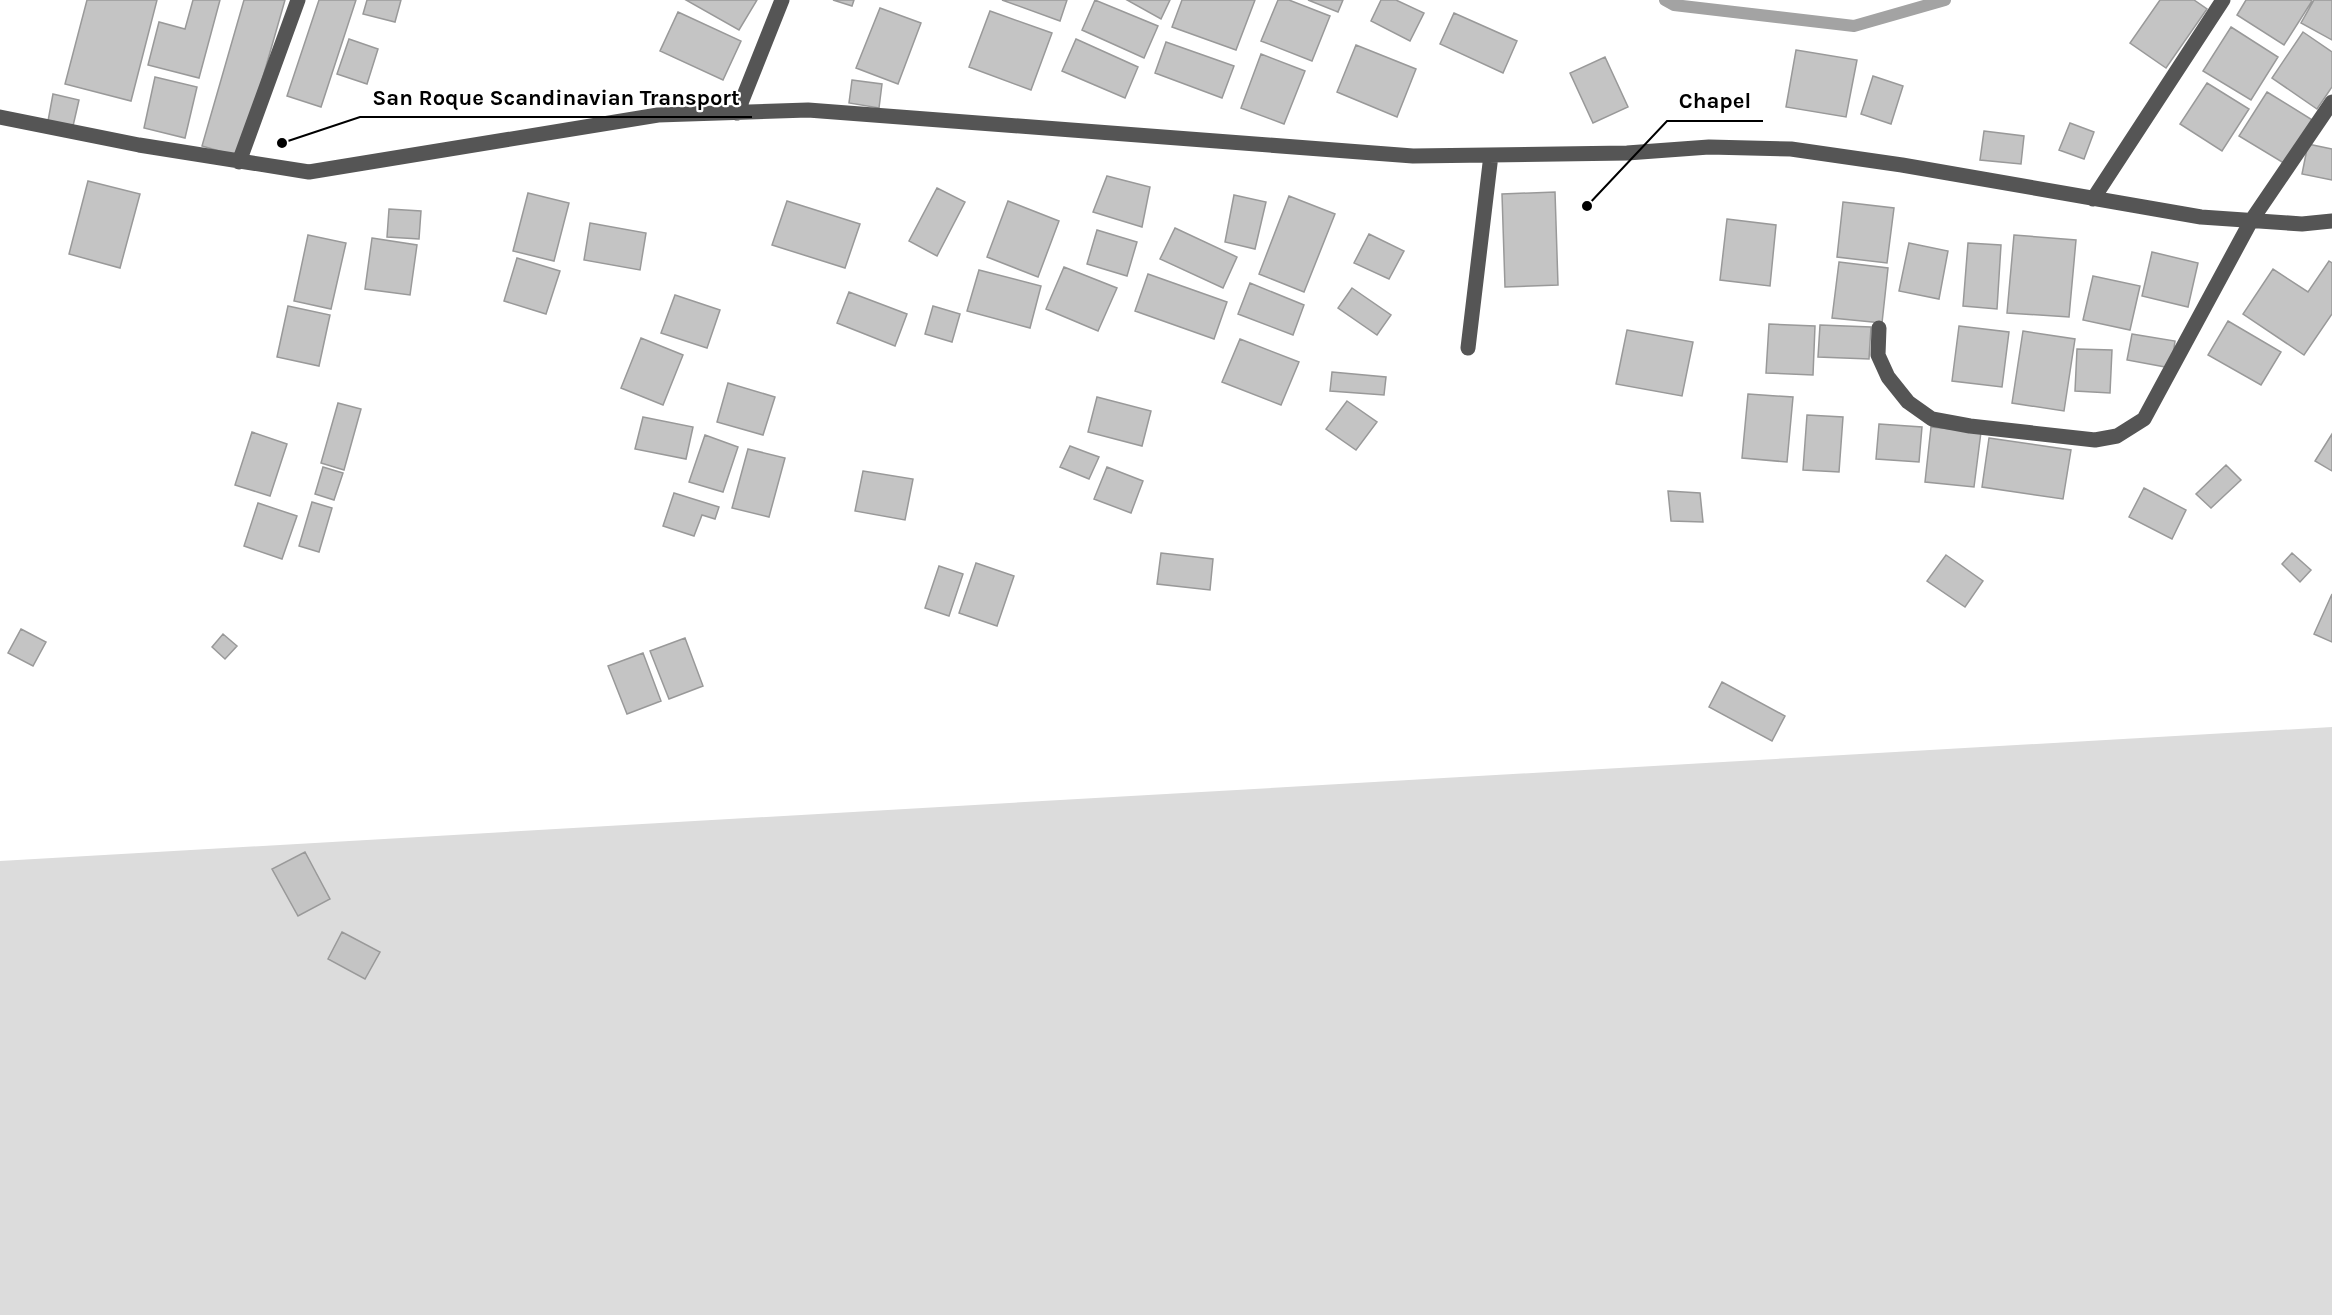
<svg xmlns="http://www.w3.org/2000/svg" width="2332" height="1315" font-family="Karla,sans-serif">
<style>
.green{fill:#dcdcdc}
.lines{fill:none;stroke-linecap:round;stroke-linejoin:round}
.stream{stroke:#a3a3a3;stroke-width:12}
.building{fill:#c4c4c4;stroke:#999;stroke-width:1.5}
.minor{stroke:#555;stroke-width:15}
.leader{fill:none;stroke:#000;stroke-width:2}
.callout-dot{fill:#000;stroke:#fff;stroke-width:2}
.callout-label{font-size:22px;text-anchor:middle;font-weight:bold;fill:#000;stroke:#fff;stroke-width:4.5;stroke-linejoin:round;paint-order:stroke}
</style>
<rect width="100%" height="100%" fill="#fff"/>
<path class="green" d="M 2332,727 L 2332,1315 L 0,1315 L 0,861 Z"/>
<g class="lines">
<path class="stream" d="M 1665,0 L 1674,5 L 1854,26 L 1945,0"/>
</g>
<path class="building" d="M 87,0 L 157,0 L 131,101 L 65,84 Z
M 193,0 L 220,0 L 199,78 L 148,65 L 159,22 L 185,29 Z
M 244,0 L 285,0 L 240,157 L 202,146 Z
M 319,0 L 356,0 L 321,107 L 287,96 Z
M 367,0 L 401,0 L 395,22 L 363,14 Z
M 686,0 L 757,0 L 739,30 Z
M 833,0 L 854,0 L 852,6 Z
M 1002,0 L 1067,0 L 1060,21 Z
M 1095,0 L 1158,26 L 1144,58 L 1082,30 Z
M 1127,0 L 1170,0 L 1161,19 Z
M 1182,0 L 1255,0 L 1236,50 L 1172,27 Z
M 1278,0 L 1289,0 L 1330,16 L 1312,61 L 1261,41 Z
M 1308,0 L 1343,0 L 1338,12 Z
M 1381,0 L 1396,0 L 1424,13 L 1410,41 L 1371,21 Z
M 2160,0 L 2194,0 L 2207,9 L 2166,68 L 2130,43 Z
M 2246,0 L 2310,0 L 2312,1 L 2284,45 L 2237,15 Z
M 2314,0 L 2332,0 L 2332,40 L 2301,23 Z
M 880,8 L 921,23 L 898,84 L 856,68 Z
M 990,11 L 1052,33 L 1031,90 L 969,67 Z
M 678,12 L 741,41 L 723,80 L 660,51 Z
M 1454,13 L 1517,41 L 1503,73 L 1440,44 Z
M 2231,27 L 2278,57 L 2251,100 L 2203,71 Z
M 2303,32 L 2332,52 L 2332,87 L 2317,109 L 2272,78 Z
M 349,39 L 378,49 L 367,84 L 337,74 Z
M 1076,39 L 1138,67 L 1125,98 L 1062,71 Z
M 1166,42 L 1234,66 L 1222,98 L 1155,73 Z
M 1356,45 L 1416,69 L 1397,117 L 1337,92 Z
M 1796,50 L 1857,60 L 1846,117 L 1786,107 Z
M 1261,54 L 1305,71 L 1284,124 L 1241,108 Z
M 1605,57 L 1628,107 L 1593,123 L 1570,73 Z
M 1873,76 L 1903,86 L 1891,124 L 1861,114 Z
M 155,77 L 197,87 L 185,138 L 144,128 Z
M 852,80 L 882,84 L 879,108 L 849,103 Z
M 2207,83 L 2249,109 L 2222,151 L 2180,124 Z
M 2267,92 L 2314,121 L 2287,165 L 2239,136 Z
M 53,94 L 79,100 L 73,126 L 48,121 Z
M 2070,123 L 2094,132 L 2084,159 L 2059,150 Z
M 1984,131 L 2024,136 L 2021,164 L 1980,160 Z
M 2308,144 L 2332,149 L 2332,180 L 2302,174 Z
M 1107,176 L 1150,187 L 1142,227 L 1093,212 Z
M 88,181 L 140,194 L 120,268 L 69,254 Z
M 937,188 L 965,202 L 937,256 L 909,241 Z
M 1555,192 L 1558,285 L 1505,287 L 1502,194 Z
M 528,193 L 569,203 L 554,261 L 513,251 Z
M 1234,195 L 1266,202 L 1255,249 L 1225,242 Z
M 1289,196 L 1335,214 L 1304,292 L 1259,274 Z
M 787,201 L 860,224 L 845,268 L 772,245 Z
M 1008,201 L 1059,221 L 1038,277 L 987,257 Z
M 1843,202 L 1894,208 L 1887,263 L 1837,257 Z
M 389,209 L 421,211 L 419,239 L 387,237 Z
M 1727,219 L 1776,225 L 1770,286 L 1720,280 Z
M 590,223 L 646,233 L 640,270 L 584,260 Z
M 1175,228 L 1237,257 L 1223,288 L 1160,259 Z
M 1097,230 L 1137,242 L 1127,276 L 1087,264 Z
M 1369,234 L 1404,251 L 1389,279 L 1354,263 Z
M 308,235 L 346,243 L 331,309 L 294,301 Z
M 2014,235 L 2076,240 L 2069,317 L 2007,313 Z
M 372,238 L 417,245 L 410,295 L 365,289 Z
M 1909,243 L 1948,251 L 1939,299 L 1899,291 Z
M 1968,243 L 2001,245 L 1997,309 L 1963,306 Z
M 2152,252 L 2198,263 L 2188,307 L 2142,296 Z
M 517,258 L 560,271 L 546,314 L 504,301 Z
M 2329,261 L 2332,263 L 2332,314 L 2304,355 L 2243,314 L 2273,269 L 2308,292 Z
M 1839,262 L 1888,268 L 1882,323 L 1832,318 Z
M 1064,267 L 1117,288 L 1098,331 L 1046,309 Z
M 979,270 L 1041,286 L 1030,328 L 967,311 Z
M 1148,274 L 1227,302 L 1214,339 L 1135,311 Z
M 2093,276 L 2140,286 L 2130,330 L 2083,320 Z
M 1250,283 L 1304,305 L 1293,335 L 1238,314 Z
M 1352,288 L 1391,315 L 1377,335 L 1338,308 Z
M 849,292 L 907,314 L 895,346 L 837,323 Z
M 675,295 L 720,310 L 707,348 L 661,333 Z
M 288,306 L 330,315 L 319,366 L 277,357 Z
M 933,306 L 960,314 L 952,342 L 925,334 Z
M 2228,321 L 2281,352 L 2261,385 L 2208,355 Z
M 1769,324 L 1815,326 L 1813,375 L 1766,373 Z
M 1820,325 L 1871,327 L 1869,359 L 1818,357 Z
M 1959,326 L 2009,332 L 2002,387 L 1952,381 Z
M 1627,330 L 1693,342 L 1682,396 L 1616,384 Z
M 2023,331 L 2075,339 L 2064,411 L 2012,403 Z
M 2132,334 L 2175,341 L 2171,368 L 2127,360 Z
M 641,338 L 683,355 L 663,405 L 621,388 Z
M 1240,339 L 1299,362 L 1281,405 L 1222,382 Z
M 2077,349 L 2112,350 L 2110,393 L 2075,391 Z
M 1332,372 L 1386,377 L 1384,395 L 1330,391 Z
M 728,383 L 775,397 L 763,435 L 717,422 Z
M 1748,394 L 1793,397 L 1787,462 L 1742,458 Z
M 1097,397 L 1151,411 L 1142,446 L 1088,432 Z
M 1347,401 L 1377,422 L 1356,450 L 1326,429 Z
M 338,403 L 361,409 L 344,470 L 321,463 Z
M 1807,415 L 1843,417 L 1839,472 L 1803,470 Z
M 643,417 L 693,427 L 686,459 L 635,449 Z
M 1879,424 L 1922,427 L 1919,462 L 1876,459 Z
M 1931,427 L 1981,432 L 1974,487 L 1925,482 Z
M 252,432 L 287,444 L 270,496 L 235,485 Z
M 2332,434 L 2332,471 L 2315,461 Z
M 705,435 L 738,447 L 723,492 L 689,482 Z
M 1989,438 L 2071,450 L 2063,499 L 1982,487 Z
M 1070,446 L 1099,457 L 1089,479 L 1060,467 Z
M 748,449 L 785,458 L 769,517 L 732,508 Z
M 2226,465 L 2241,480 L 2211,508 L 2196,494 Z
M 323,467 L 343,473 L 334,500 L 315,494 Z
M 1107,467 L 1143,481 L 1131,513 L 1094,499 Z
M 863,471 L 913,479 L 905,520 L 855,511 Z
M 2144,488 L 2186,510 L 2172,539 L 2129,517 Z
M 1668,491 L 1700,493 L 1703,522 L 1671,521 Z
M 674,493 L 719,507 L 715,519 L 702,515 L 694,536 L 663,526 Z
M 312,502 L 332,508 L 319,552 L 299,546 Z
M 258,503 L 297,516 L 282,559 L 244,546 Z
M 1161,553 L 1213,559 L 1210,590 L 1157,584 Z
M 2292,553 L 2311,570 L 2300,582 L 2282,564 Z
M 1946,555 L 1983,581 L 1965,607 L 1927,581 Z
M 976,563 L 1014,576 L 997,626 L 959,613 Z
M 939,566 L 963,574 L 949,616 L 925,608 Z
M 2332,594 L 2332,642 L 2314,634 Z
M 21,629 L 46,642 L 33,666 L 8,653 Z
M 223,634 L 237,646 L 225,659 L 212,647 Z
M 685,638 L 703,686 L 669,699 L 650,651 Z
M 643,653 L 661,701 L 627,714 L 608,666 Z
M 1722,682 L 1785,716 L 1772,741 L 1709,707 Z
M 305,852 L 330,899 L 298,916 L 272,869 Z
M 342,932 L 380,952 L 365,979 L 328,959 Z"/>
<g class="lines">
<path class="minor" d="M 737,113 L 782,0
M 0,117 L 139,145 L 309,172 L 658,115 L 808,110 L 1413,156 L 1627,153 L 1709,147 L 1791,149 L 1902,165 L 2201,217 L 2302,224 L 2332,221
M 239,162 L 298,0
M 2093,199 L 2223,0
M 1879,328 L 1878,355 L 1888,377 L 1908,402 L 1932,419 L 1970,426 L 2095,440 L 2117,436 L 2144,419 L 2251,221 L 2332,102
M 1468,348 L 1491,155"/>
</g>
<path class="leader" d="M282 143L360 117H752M1587 206L1667 121H1763"/>
<g class="callout-dot">
<circle cx="282" cy="143" r="6"/>
<circle cx="1587" cy="206" r="6"/>
</g>
<g class="callout-label">
<text x="556" y="105">San Roque Scandinavian Transport</text>
<text x="1715" y="108">Chapel</text>
</g>
</svg>
